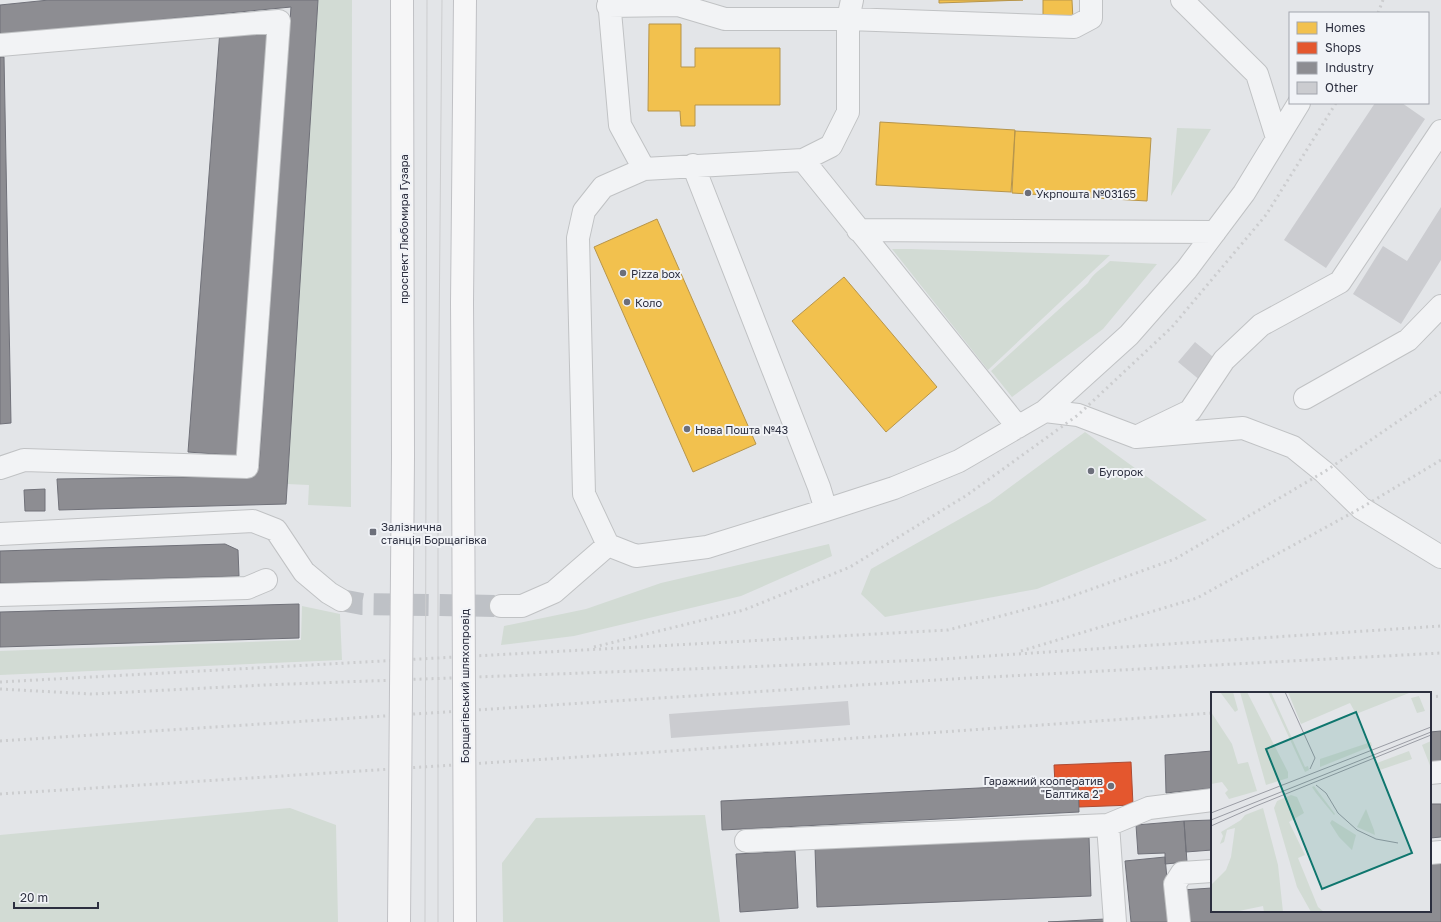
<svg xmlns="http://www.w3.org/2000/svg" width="1441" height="922" font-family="'Golos Text',sans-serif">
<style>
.green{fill:#d2dbd4}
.homes{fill:#f2c14e;stroke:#b7954a}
.shops{fill:#e4572e;stroke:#ad4b33}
.industry{fill:#8d8d92;stroke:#707179}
.building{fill:#cbccd0}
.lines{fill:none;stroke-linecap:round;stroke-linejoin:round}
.minor-tunnel{stroke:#bec1c6;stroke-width:22;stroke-dasharray:22 11;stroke-linecap:butt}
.minor-casing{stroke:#c0c2c4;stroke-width:24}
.major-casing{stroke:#c0c1c5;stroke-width:24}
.minor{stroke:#f2f3f5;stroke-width:22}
.major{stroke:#f6f6f7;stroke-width:22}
.tram{stroke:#cccdcf;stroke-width:1}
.rail{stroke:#cccdcf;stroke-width:3;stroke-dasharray:2 4;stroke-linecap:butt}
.major-bridge-casing{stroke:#c0c1c5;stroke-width:24;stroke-linecap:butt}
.major-bridge{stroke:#f6f6f7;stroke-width:22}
.poi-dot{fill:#6c6f7a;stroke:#f1f3f7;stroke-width:1.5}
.labels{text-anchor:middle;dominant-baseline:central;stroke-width:4;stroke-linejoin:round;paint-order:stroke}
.poi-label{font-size:11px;fill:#2c2f3f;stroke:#f1f3f7;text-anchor:start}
.street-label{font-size:11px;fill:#2c2f3f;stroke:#f1f3f7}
.inset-road{fill:none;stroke:#9a9ca4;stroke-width:1}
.view{fill:#0f766e;fill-opacity:0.15;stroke:#0f766e;stroke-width:2}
.inset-edge{fill:none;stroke:#2c2f3f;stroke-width:2}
</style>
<rect width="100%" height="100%" fill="#e3e5e8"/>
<path class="green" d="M 318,0 L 352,0 L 351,507 L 308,505 L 309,485 L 287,484 Z
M 1177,128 L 1211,129 L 1171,196 Z
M 892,249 L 910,249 L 1110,255 L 988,370 Z
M 1110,261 L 1157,264 L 1103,329 L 1012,397 L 991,371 L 1088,283 C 1093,273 1102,269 1110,261 Z
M 1085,432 L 1207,520 L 1037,589 L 885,617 L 861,594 L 871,569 L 990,502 Z
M 829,544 L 832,556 L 741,596 L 574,636 L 501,645 L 504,626 L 586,609 L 661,583 Z
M 302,606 L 340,614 L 342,660 L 0,675 L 0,651 L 301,640 Z
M 290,808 L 336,825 L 338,922 L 0,922 L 0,835 Z
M 705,815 L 720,922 L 503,922 L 502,863 L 536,818 Z"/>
<path class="homes" d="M 939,0 L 1023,0 L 939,3 Z
M 1043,0 L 1072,0 L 1073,20 L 1043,21 Z
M 649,24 L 681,24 L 681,67 L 695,67 L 695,48 L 780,48 L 780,105 L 695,105 L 695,126 L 681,126 L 680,111 L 648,111 Z
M 880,122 L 1015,130 L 1011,192 L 876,185 Z
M 1015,131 L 1151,138 L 1147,201 L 1012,193 Z
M 657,219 L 756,444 L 693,472 L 594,247 Z
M 844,277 L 937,387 L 886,432 L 792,321 Z"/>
<path class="shops" d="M 1131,762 L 1133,805 L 1079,807 L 1078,783 L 1055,784 L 1054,765 Z"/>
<path class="industry" d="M 49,0 L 318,0 L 286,504 L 59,510 L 57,479 L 252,476 L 259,466 L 291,7 L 0,35 L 0,5 Z
M 220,30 L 273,33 L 242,456 L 188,452 Z
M 0,57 L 4,57 L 11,423 L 0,424 Z
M 45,489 L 45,511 L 25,511 L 24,490 Z
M 225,544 L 238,550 L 239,576 L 0,583 L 0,551 Z
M 299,604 L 299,638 L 0,647 L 0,612 Z
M 1441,731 L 1441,762 L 1430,763 L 1430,732 Z
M 1212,751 L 1212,788 L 1166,793 L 1165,755 Z
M 1078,783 L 1079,812 L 722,830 L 721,801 Z
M 1430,804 L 1441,804 L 1441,837 L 1430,838 Z
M 1212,820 L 1212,850 L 1186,852 L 1184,821 Z
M 1184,821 L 1187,862 L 1165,864 L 1165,853 L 1138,854 L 1136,825 Z
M 1089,837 L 1091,896 L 817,907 L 815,848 Z
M 795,851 L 798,908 L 740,912 L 736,854 Z
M 1165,857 L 1171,922 L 1131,922 L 1125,861 Z
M 1441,861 L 1441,922 L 1184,922 L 1182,890 L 1212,888 L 1212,911 L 1430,911 L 1430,862 Z
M 1105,919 L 1105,922 L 1048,922 Z"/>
<path class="building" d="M 1375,103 L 1402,103 L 1425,119 L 1326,268 L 1284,240 Z
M 1441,207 L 1441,260 L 1401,324 L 1353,294 L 1383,246 L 1407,261 Z
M 1195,342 L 1218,361 L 1201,381 L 1178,362 Z
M 848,701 L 850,725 L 671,738 L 669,714 Z"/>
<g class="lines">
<path class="minor-tunnel" d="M 341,600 L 362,604 L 501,606"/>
<g class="minor-casing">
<path id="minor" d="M 609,0 L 620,125 L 644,169
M 1182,0 L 1257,74 L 1277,138
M 608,6 L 678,5 L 725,19 L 848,19 L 852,0
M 0,45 L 279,21 L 247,467 L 24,460 L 0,468
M 803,160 L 1018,427
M 693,165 L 819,487 L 826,510
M 858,230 L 1215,232
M 1305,398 L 1408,340 L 1441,306
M 1045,411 L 1078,415 L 1136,437 L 1243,428 L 1293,447 L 1324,472 L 1361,508 L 1441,557
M 1136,437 L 1190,411 L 1224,360 L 1261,325 L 1340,282 L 1441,131
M 0,534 L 253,521 L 276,530 L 304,572 L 329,593 L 341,600
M 608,545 L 584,494 L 578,238 L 584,211 L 603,187 L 644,169 L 803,160 L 831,146 L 848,112 L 848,19 L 1074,27 L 1091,18 L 1091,0
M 0,595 L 247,588 L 266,580
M 501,606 L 522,606 L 554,592 L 608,545 L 636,556 L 707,547 L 826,510 L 894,488 L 959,461 L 1045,411 L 1129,335 L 1187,269 L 1244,193 L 1299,103
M 1430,773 L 1441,772
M 1108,825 L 1115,922
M 746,841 L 1108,825 L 1149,808 L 1212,800
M 1430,853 L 1441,852
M 1179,922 L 1175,884 L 1182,873 L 1212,871"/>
</g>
<g class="major-casing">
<path id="major" d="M 402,0 L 403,457
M 463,450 L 462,303 L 465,0"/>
</g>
<use href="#minor" class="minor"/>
<use href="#major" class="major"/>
<path class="tram" d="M 425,922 L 427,0
M 438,922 L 438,458 L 442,0"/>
<path class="rail" d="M 1378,13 L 1383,0
M 594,647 L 744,610 L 850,567 L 967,495 L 1078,415 L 1172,327 L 1266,215 L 1336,103
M 1021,651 L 1197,598 L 1361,508 L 1441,460
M 0,682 L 948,630 L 1061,600 L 1175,559 L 1324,472 L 1441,392
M 0,689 L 92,694 L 264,685 L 927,660 L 1441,626
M 1430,697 L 1441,696
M 0,741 L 952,679 L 1441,653
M 0,794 L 657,752 L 1212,713"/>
<g class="major-bridge-casing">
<path id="major-bridge" d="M 463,450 L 465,922
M 399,922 L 403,457"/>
</g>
<use href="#major-bridge" class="major-bridge"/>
</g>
<g class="poi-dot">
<circle cx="1028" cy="193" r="4"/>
<circle cx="623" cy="273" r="4"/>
<circle cx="627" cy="302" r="4"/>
<circle cx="687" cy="429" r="4"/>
<circle cx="1091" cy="471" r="4"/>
<rect x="369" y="528" width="8" height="8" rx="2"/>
<circle cx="1111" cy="786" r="4"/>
</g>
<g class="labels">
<g class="poi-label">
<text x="1036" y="193">Укрпошта №03165</text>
<text x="631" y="273">Pizza box</text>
<text x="635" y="302">Коло</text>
<text x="695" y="429">Нова Пошта №43</text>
<text x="1099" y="471">Бугорок</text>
<text x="381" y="526">Залізнична<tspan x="381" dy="13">станція Борщагівка</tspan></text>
<text x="1103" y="780" text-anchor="end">Гаражний кооператив<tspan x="1103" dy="13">"Балтика 2"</tspan></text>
</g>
<g class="street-label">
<text transform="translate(403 229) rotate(-90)">проспект Любомира Гузара</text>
<text transform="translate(464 686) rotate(-90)">Борщагівський шляхопровід</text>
</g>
</g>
<g transform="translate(1211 692)">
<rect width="220" height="220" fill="#e3e5e8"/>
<path d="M 9,0 L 22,0 L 27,18 L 24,20 ZM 29,0 L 36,0 L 77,80 L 77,86 L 55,93 ZM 57,0 L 60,0 L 94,75 L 97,74 L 98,78 L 94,80 ZM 77,0 L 198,0 L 198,1 L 145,22 L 139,11 L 90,32 ZM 208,4 L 214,19 L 206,21 L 200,6 ZM 0,20 L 21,52 L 27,72 L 37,70 L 46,99 L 18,107 L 14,101 L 17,98 L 11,90 L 0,92 ZM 220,49 L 220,76 L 211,53 ZM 160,50 L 161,54 L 109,75 L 109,67 ZM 198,59 L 201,67 L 169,78 L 166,71 ZM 103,94 L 124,122 L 123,123 L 105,101 L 101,95 ZM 80,103 L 86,105 L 93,121 L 78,130 L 94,163 L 87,166 L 107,215 L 113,220 L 100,220 L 86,195 L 63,116 L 66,109 ZM 52,116 L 67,173 L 72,220 L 53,220 L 52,214 L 23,220 L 0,220 L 0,193 L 15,178 L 20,165 L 24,136 L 16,138 L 13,150 L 9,152 L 12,144 L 10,140 L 30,128 L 34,123 ZM 155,117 L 163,138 L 164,143 L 146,135 ZM 121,128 L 145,143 L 141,158 L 128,145 L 119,131 Z" fill="#d2dbd4"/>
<path class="inset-road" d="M 74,0 L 104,66 L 99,77M 105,93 L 115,101 L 127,121 L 146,138 L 165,147 L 187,151M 0,121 L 220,35M 0,128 L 220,40M 0,134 L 45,114 L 220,43"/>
<path class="view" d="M 145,20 L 201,161 L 111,197 L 55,57 Z"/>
<rect width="220" height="220" class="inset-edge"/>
</g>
<rect x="1289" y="12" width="140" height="92" fill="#f1f3f7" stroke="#a2a5ad"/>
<rect x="1297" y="22" width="20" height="12" fill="#f2c14e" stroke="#a2a5ad"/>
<text x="1325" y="32" font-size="12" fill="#2c2f3f">Homes</text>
<rect x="1297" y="42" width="20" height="12" fill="#e4572e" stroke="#a2a5ad"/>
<text x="1325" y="52" font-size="12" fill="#2c2f3f">Shops</text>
<rect x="1297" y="62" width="20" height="12" fill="#8d8d92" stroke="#a2a5ad"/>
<text x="1325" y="72" font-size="12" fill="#2c2f3f">Industry</text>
<rect x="1297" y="82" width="20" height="12" fill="#cbccd0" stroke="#a2a5ad"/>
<text x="1325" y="92" font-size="12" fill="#2c2f3f">Other</text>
<path d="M14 902v6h84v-6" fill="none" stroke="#2c2f3f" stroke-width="2"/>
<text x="20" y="902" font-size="12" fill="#2c2f3f" stroke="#f1f3f7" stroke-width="3" paint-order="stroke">20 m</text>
</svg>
